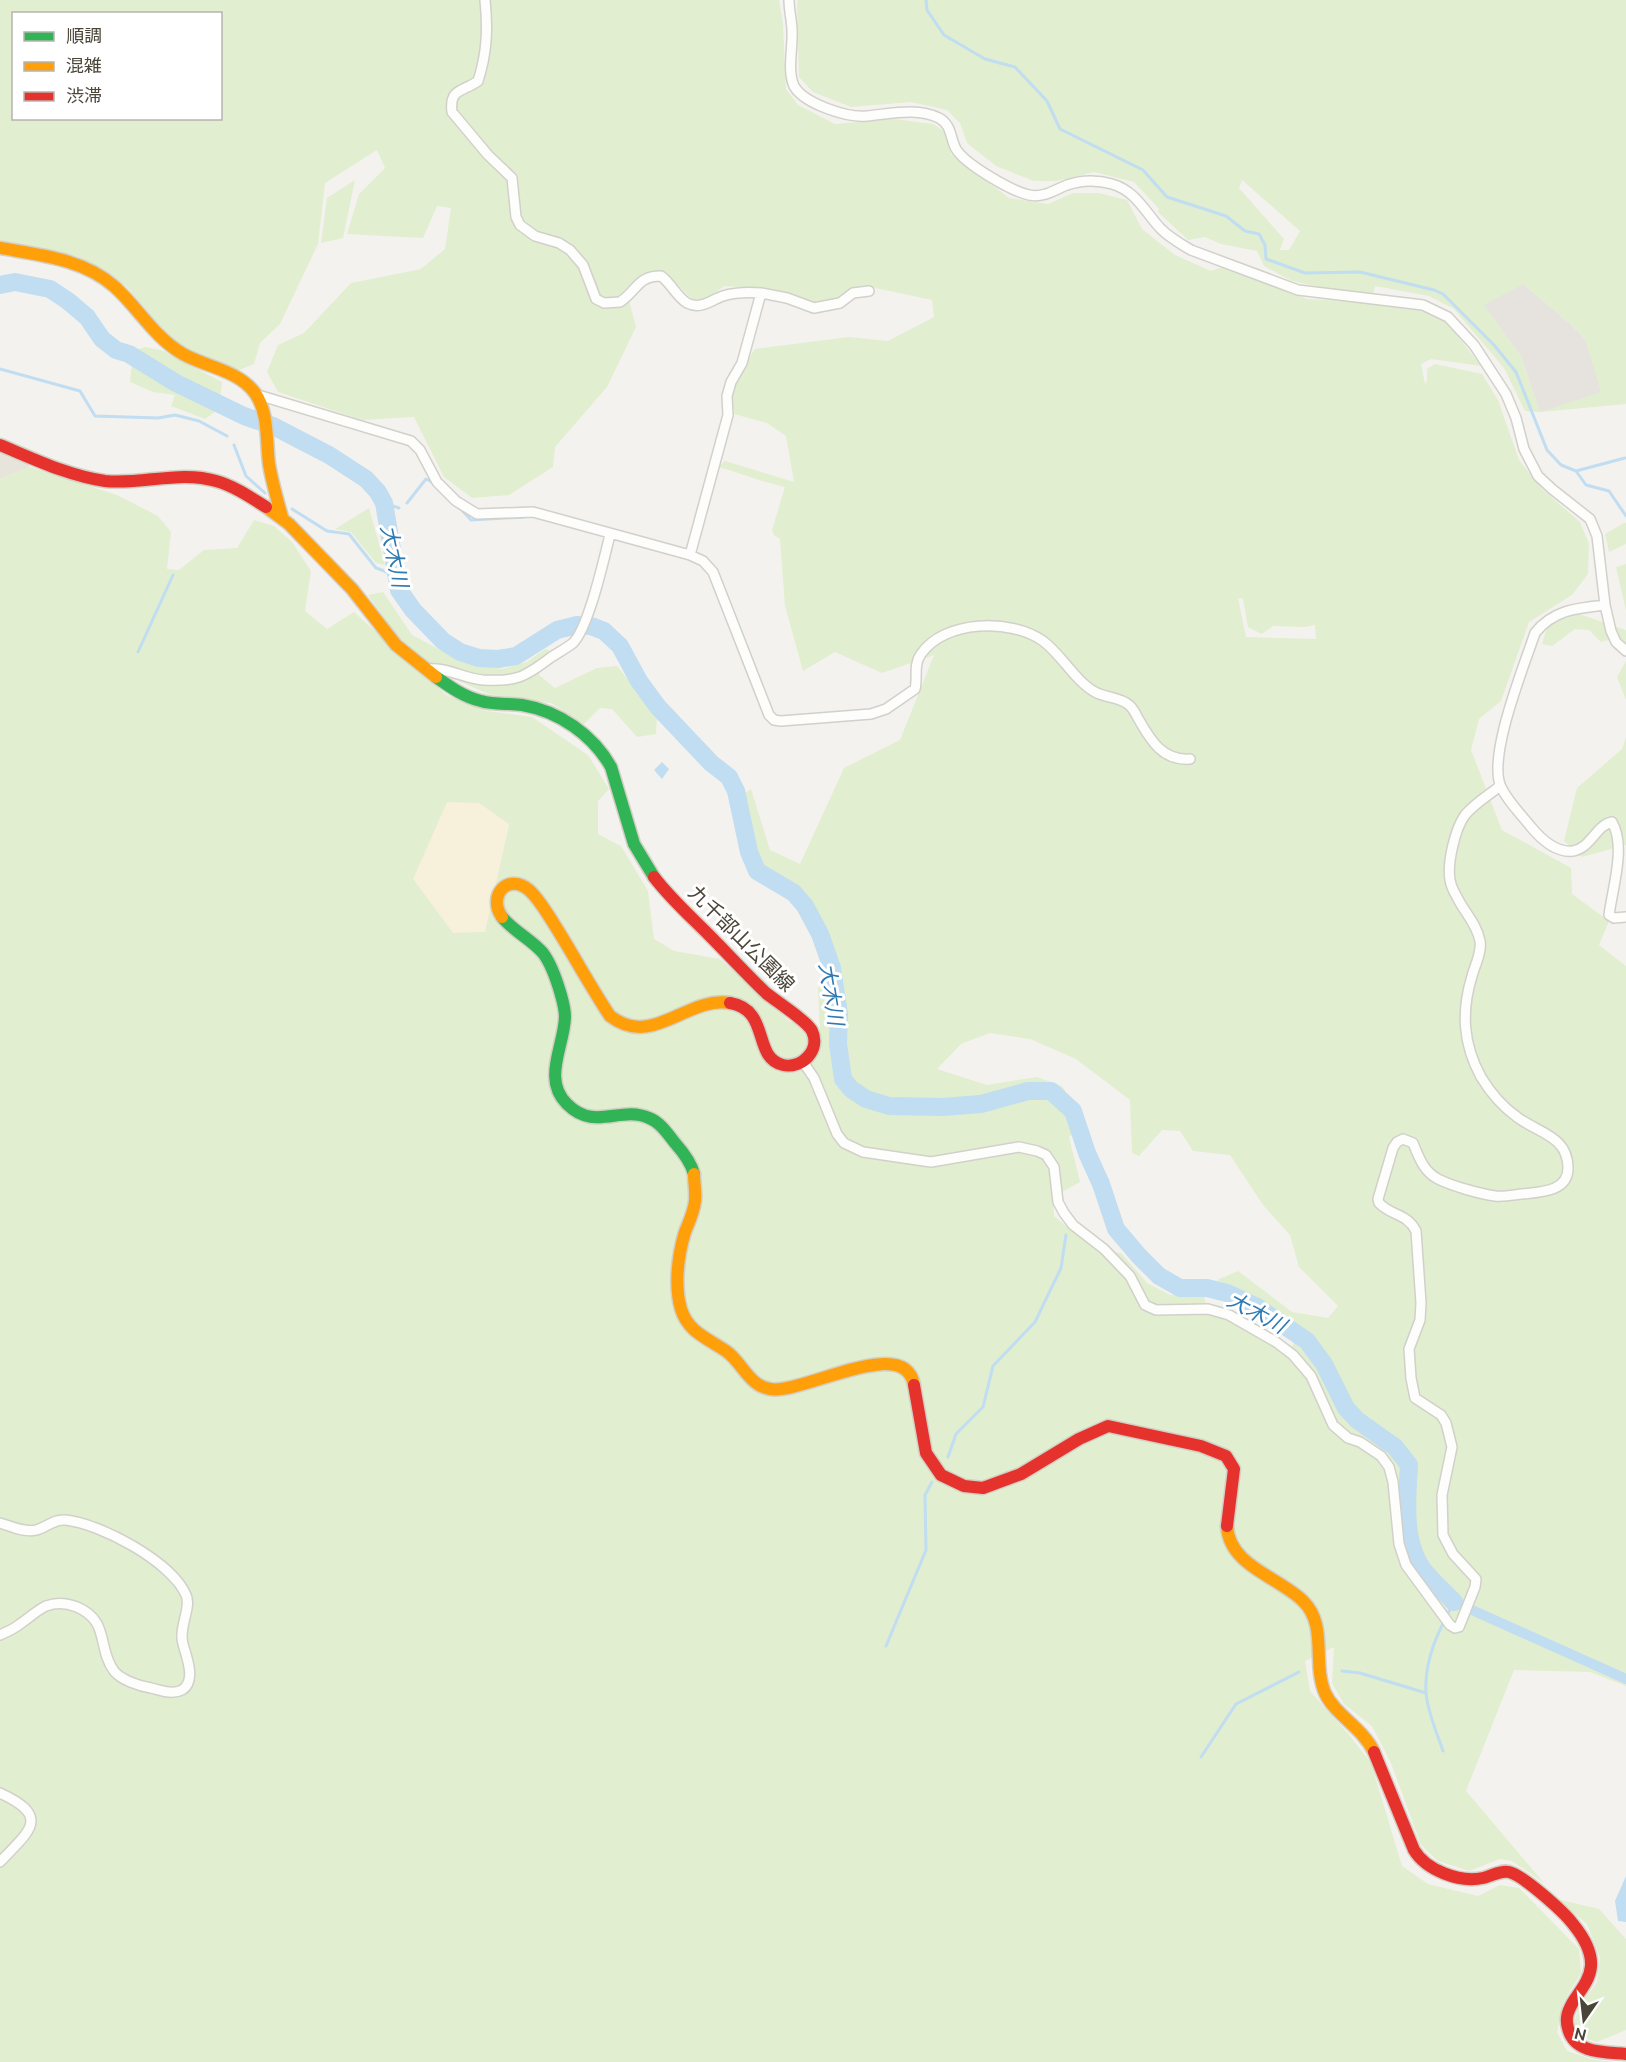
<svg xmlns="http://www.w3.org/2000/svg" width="1626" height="2062" font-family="Ubuntu,'Noto Sans JP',sans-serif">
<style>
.residential{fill:#e7e4dc}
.green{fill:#e1eecf;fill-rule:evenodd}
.sand{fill:#f7f0da}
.parking{fill:#e6e3df}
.water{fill:#c0ddf1}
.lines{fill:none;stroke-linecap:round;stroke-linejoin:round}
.stream{stroke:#c0ddf1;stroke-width:3}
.canal{stroke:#c0ddf1;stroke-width:10}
.river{stroke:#c0ddf1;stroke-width:18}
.street-casing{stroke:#d2d0cb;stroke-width:12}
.fast-casing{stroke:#d3cfc5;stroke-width:15}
.slow-casing{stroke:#d3cfc5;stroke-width:15}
.jam-casing{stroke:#d3cfc5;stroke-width:15}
.street{stroke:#fdfdfc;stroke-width:9}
.fast{stroke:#30b455;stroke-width:12}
.slow{stroke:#ff9f0a;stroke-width:12}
.jam{stroke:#e5322d;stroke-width:12}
.labels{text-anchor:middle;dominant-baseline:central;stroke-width:6;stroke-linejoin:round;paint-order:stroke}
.street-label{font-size:20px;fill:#4b4439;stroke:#fff}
.water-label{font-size:21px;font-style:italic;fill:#2e7ab2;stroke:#fff}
</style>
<rect width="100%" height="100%" fill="#f4f2ee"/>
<path class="residential" d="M 0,439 L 4,440 L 30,467 L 0,479 Z"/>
<path class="green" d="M 0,0 L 779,0 L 783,24 L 786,89 L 798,105 L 835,124 L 894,119 L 933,124 L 944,131 L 951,154 L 1009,198 L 1048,204 L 1073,193 L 1099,193 L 1127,200 L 1142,229 L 1175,255 L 1211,271 L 1223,267 L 1307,299 L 1386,303 L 1426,309 L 1446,321 L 1481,366 L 1431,359 L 1421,364 L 1425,384 L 1427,380 L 1427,369 L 1435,364 L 1482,374 L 1498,400 L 1519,460 L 1542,489 L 1580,522 L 1589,544 L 1588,574 L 1572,595 L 1529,622 L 1501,701 L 1479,719 L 1471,750 L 1502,830 L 1571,868 L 1572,894 L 1609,921 L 1599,945 L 1626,966 L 1626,1686 L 1590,1672 L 1514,1670 L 1466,1791 L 1544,1883 L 1512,1861 L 1500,1859 L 1469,1871 L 1438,1861 L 1421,1845 L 1391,1763 L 1372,1726 L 1344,1704 L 1332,1683 L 1334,1647 L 1305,1661 L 1310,1691 L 1350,1736 L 1371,1763 L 1402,1866 L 1428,1884 L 1478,1896 L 1500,1885 L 1519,1888 L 1579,1949 L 1581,1973 L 1563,2003 L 1557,2032 L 1567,2051 L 1591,2059 L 1611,2062 L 0,2062 L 0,479 L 30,467 L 117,495 L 158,516 L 171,532 L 167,569 L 179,570 L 204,550 L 237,548 L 254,520 L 274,526 L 292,542 L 311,571 L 305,611 L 327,629 L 354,612 L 446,695 L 487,711 L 532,717 L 588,755 L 609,789 L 598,801 L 598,834 L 621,846 L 648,891 L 654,939 L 674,951 L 720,959 L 789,1021 L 820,1033 L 818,987 L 837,982 L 823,921 L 803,893 L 759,866 L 738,798 L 751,789 L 770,850 L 800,864 L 844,768 L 900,740 L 934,655 L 882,673 L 835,652 L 803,671 L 785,606 L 780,539 L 774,535 L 772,530 L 785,487 C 762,482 741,473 718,467 L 725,461 L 794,482 L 786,436 L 767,423 L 734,414 L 732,384 L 755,349 L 849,337 L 888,341 L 934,317 L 932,300 L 866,286 L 836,300 L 811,304 L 767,289 L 724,286 L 708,299 L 692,299 L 664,271 L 643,273 L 627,293 L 636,327 L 607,387 L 555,447 L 553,467 L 509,495 L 472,498 L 444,477 L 414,417 L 362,420 L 278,392 L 267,372 L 278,345 L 304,333 L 351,283 L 421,269 L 445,249 L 451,208 L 437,206 L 423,238 L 347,234 L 359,194 L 385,168 L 377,150 L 325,183 L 318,244 L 280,324 L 260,343 L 254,364 L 239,370 L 186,349 L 168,336 L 127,287 L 103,270 L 76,256 L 0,241 ZM 14,14 L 220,14 L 220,118 L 14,118 ZM 1238,598 L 1243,599 L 1248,627 L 1262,634 L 1273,626 L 1304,627 L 1315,625 L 1316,639 L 1246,637 ZM 479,803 L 509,825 L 485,931 ZM 990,1033 L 1030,1039 L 1076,1059 L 1130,1100 L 1132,1153 L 1139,1156 L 1162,1130 L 1180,1131 L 1193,1151 L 1230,1155 L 1263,1205 L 1290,1235 L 1299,1267 L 1338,1306 L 1328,1318 L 1292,1312 L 1238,1271 L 1217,1280 L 1298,1327 L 1290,1355 L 1228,1319 L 1208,1314 L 1204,1297 L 1170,1295 L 1147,1283 L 1121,1253 L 1096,1250 L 1054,1216 L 1053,1197 L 1080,1182 L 1069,1137 L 1085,1124 L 1062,1086 L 1037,1077 L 987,1085 L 937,1069 L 961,1044 Z
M 798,0 L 1626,0 L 1626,404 L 1540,412 L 1525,411 L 1504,368 L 1454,309 L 1429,296 L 1375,286 L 1373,293 L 1339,291 L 1292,281 L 1264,266 L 1257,251 L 1221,244 L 1205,237 L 1188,240 L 1158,212 L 1159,209 L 1134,182 L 1094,172 L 1056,181 L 1034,181 L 996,166 L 967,143 L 960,123 L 947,110 L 911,102 L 851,107 L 813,92 L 799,77 L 797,4 ZM 1242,180 L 1300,231 L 1289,250 L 1280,250 L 1284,239 L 1239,188 ZM 1523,284 L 1569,323 L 1585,339 L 1540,412 L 1521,356 L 1509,336 Z
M 355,180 L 343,238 L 321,243 L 327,198 Z
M 145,347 L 161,350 L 222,382 L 219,409 L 205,419 L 171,406 L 175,395 L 153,392 L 130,382 L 133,351 Z
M 369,508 L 385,565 L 376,563 L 351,532 L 335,529 Z
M 1624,523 L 1626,523 L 1626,544 L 1609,552 L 1605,534 Z
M 1626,564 L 1626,611 L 1616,567 Z
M 383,592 L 412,635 L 463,662 L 502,669 L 527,662 L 545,649 L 549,650 L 539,675 L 555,688 L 597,668 L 617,666 L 657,715 L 656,734 L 637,737 L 612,709 L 600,708 L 584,724 L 551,703 L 491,695 L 440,673 L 397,636 L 368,595 Z
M 1579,614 L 1626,630 L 1626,644 L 1620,637 L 1601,642 L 1589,630 L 1575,629 L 1552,646 L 1542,644 L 1548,624 Z
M 1626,661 L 1626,700 L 1617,677 Z
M 1626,737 L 1626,845 L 1582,857 L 1564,841 L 1577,788 L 1622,749 Z
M 1557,1899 L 1599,1909 L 1626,1939 L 1626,2030 L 1597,2042 L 1581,2037 L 1574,2024 L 1578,2008 L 1597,1982 L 1600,1958 L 1587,1924 Z"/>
<path class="sand" d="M 447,802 L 479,803 L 509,824 L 485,932 L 453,933 L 413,879 Z"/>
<path class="parking" d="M 1523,284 L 1569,323 L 1585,339 L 1601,392 L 1540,412 L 1521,356 L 1484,305 Z"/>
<path class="water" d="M 662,762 L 669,769 L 662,779 L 654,770 Z
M 1626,1876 L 1626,1922 L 1618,1921 L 1615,1901 Z"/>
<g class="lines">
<path class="stream" d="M 926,0 L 927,10 L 944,35 L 985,59 L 1015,67 L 1047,101 L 1060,129 L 1143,170 L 1167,197 L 1226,216 L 1245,231 L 1259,234 L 1265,245 L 1266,259 L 1305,273 L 1360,272 L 1434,290 L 1443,294 L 1494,345 L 1516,372 L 1547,450 L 1561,465 L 1576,471 L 1586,485 L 1609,491 L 1626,516
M 0,369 L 80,391 L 95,416 L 158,418 L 175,415 L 199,421 L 227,436
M 234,445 L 246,476 L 265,493
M 1576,471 L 1625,458
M 384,503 L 399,508
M 407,503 L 426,479 L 434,483
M 460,508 L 471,520 L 524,517
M 292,509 L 327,531 L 349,534 L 376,568 L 387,572 L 399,590
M 138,652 L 173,575
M 948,1457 L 956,1434 L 983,1407 L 993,1366 L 1035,1322 L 1061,1268 L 1066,1235
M 886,1646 L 926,1550 L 925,1495 L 932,1482
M 1342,1671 L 1360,1673 L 1426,1693
M 1443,1751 C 1437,1733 1427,1711 1426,1692 C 1424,1659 1439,1630 1454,1602
M 1201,1757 L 1236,1704 L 1299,1672"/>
<path class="canal" d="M 1454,1602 L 1626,1679"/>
<path class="river" d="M 0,285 L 15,282 L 50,289 L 68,301 L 87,317 L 102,339 L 116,350 L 129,354 L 176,383 L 244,416 L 273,426 L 329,455 L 366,479 L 378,492 L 384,503 L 399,590 L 413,610 L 443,641 L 460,652 L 479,658 L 498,659 L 516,656 L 557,630 L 577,625 L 591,626 L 604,631 L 620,646 L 639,681 L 658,707 L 711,763 L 729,777 L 736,791 L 749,852 L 757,871 L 794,893 L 805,906 L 820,934 L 832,968 L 839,1014 L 838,1044 L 843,1079 L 851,1089 L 866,1099 L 889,1106 L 942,1107 L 981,1104 L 1028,1091 L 1051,1091 L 1073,1111 L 1087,1153 L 1101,1184 L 1116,1229 L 1139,1256 L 1159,1276 L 1180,1288 L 1207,1288 L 1227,1293 L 1257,1307 L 1307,1341 L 1324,1364 L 1346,1408 L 1357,1420 L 1395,1447 L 1409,1465 C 1407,1499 1402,1544 1425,1572 C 1434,1583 1445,1592 1454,1602"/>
<g class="street-casing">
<path id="street" d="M 485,0 C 488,29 487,53 478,81 C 463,92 449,88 452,112 L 488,155 L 512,178 L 516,217 L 520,225 L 535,236 L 559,243 L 570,250 L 583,265 L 596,299 L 604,303 L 620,302 C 638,290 637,276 661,276 C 671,283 676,296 687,303 C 701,310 711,300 723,296 C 736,292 748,292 761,293
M 789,0 C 789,11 792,21 792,31 C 793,48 787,71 794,86 C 804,104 848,118 867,116 C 890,114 917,107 939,118 C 952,125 950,138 956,149 C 965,164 1011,191 1029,195 C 1044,198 1054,190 1067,185 C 1081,180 1098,180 1112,184 C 1136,191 1145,212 1161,229 C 1170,238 1181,244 1191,250 L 1298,290 L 1423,305 L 1448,317 L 1474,345 L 1506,394 L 1516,418 L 1524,449 L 1538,476 L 1552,489 L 1590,519 L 1597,536 L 1605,605 L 1611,631 L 1616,642 L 1626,651
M 255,394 L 411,441 L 420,450 L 437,482 L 456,501 L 477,514 L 533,512 L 690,555 L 703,561 L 713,572 L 769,715 L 774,720 L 781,721 L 871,714 L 886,709 L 915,689 C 918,677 913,665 921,654 C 944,620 1011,618 1043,641 C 1061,654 1075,681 1095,692 C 1106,698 1120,697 1129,705 C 1134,709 1136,715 1139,720 C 1151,741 1163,761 1190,759
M 690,555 L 728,415 L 727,396 L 731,382 L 742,363 L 761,293 L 787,298 L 814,308 L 840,303 L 853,293 L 869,291
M 1605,605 C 1577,608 1553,610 1535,633 C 1524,666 1487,757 1501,787 C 1508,802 1521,814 1531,827 C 1541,839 1556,853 1573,851 C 1591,848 1596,825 1612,822 C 1626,846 1613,886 1609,915 L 1614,918 L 1626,917
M 425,669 C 449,667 461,678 483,680 C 516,682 525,677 550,658 C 557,653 567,648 573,643 C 589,627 604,558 610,535
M 803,1062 L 814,1078 L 837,1134 L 844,1143 L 863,1152 L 931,1162 L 1019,1147 L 1037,1151 L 1046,1155 L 1054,1167 L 1058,1202 L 1064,1213 L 1073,1225 L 1104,1249 L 1130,1276 L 1145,1305 L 1156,1310 L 1208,1309 L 1229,1315 L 1276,1342 L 1293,1355 L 1311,1376 L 1333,1425 L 1348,1438 L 1360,1442 L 1381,1456 L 1389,1467 L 1393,1482 L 1399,1544 L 1406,1565 L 1450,1625 L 1455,1628 L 1459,1627 L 1475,1587 L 1476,1579 L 1453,1554 L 1443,1535 L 1442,1495 L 1452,1447 L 1446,1423 L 1441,1415 L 1415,1398 L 1411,1378 L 1409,1349 L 1420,1320 L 1421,1303 L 1416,1231 C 1407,1213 1391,1216 1379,1203 L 1378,1199 L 1393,1148 L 1397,1142 L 1403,1139 L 1413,1143 C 1419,1157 1423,1171 1438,1179 C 1452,1186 1480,1194 1495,1196 C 1504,1197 1513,1195 1522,1194 C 1540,1192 1568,1192 1568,1168 C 1568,1136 1538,1133 1517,1117 C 1503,1107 1490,1092 1481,1077 C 1463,1044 1461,1012 1472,976 C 1475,965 1482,952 1480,941 C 1477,924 1464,912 1457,897 C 1454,892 1451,886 1450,880 C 1447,863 1455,829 1465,815 C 1475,803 1489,795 1500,786
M 0,1523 C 10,1526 25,1533 36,1530 C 46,1528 53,1519 65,1520 C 100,1523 172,1562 186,1595 C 192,1607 178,1628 183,1644 C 186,1656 197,1681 182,1690 C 172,1695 160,1690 151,1688 C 139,1686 121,1680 114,1671 C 97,1648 110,1621 77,1607 C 67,1603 56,1602 46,1606 C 37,1610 28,1619 20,1624 C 14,1629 7,1632 0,1635
M 0,1793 C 52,1817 29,1831 0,1862"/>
</g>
<g class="fast-casing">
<path id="fast" d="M 436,677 C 450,687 464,697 481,701 C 494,705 509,703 522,705 C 559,711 593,735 611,767 L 634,844 L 654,877
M 502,917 C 513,931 531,939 543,953 C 552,965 557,981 561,995 C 563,1002 565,1010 565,1017 C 564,1047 542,1079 567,1104 C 595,1132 620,1105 649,1118 C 660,1122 668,1134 675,1143 C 683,1152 691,1162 694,1174"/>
</g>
<g class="slow-casing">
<path id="slow" d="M 0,248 C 40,255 84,259 115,287 C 139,309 155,338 183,354 C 206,367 238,370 255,393 C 269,413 266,441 269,464 C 272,482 277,499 282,517
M 266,507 L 289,524 L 352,589 L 396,645 L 436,677
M 502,917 C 487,896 508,872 529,890 C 539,899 547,913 554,924 C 573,954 590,986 610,1016 C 653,1049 686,996 730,1003
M 694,1174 C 694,1183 696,1192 695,1201 C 694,1212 689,1222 685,1232 C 678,1255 674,1285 681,1309 C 688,1332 707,1338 726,1351 C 742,1362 749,1386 770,1389 C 802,1395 905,1333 914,1385
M 1227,1526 C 1229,1566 1279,1577 1303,1601 C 1328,1625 1312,1663 1325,1693 C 1335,1715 1363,1728 1374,1752"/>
</g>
<g class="jam-casing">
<path id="jam" d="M 0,445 C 34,459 69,476 105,481 C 142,485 180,470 216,481 C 234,486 250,497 266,507
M 654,877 C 670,898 690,916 708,934 C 728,954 746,974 766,993 C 777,1002 807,1021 812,1031 C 821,1050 802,1069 783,1065 C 752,1058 771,1010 730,1003
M 914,1385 L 926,1453 L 941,1475 L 964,1486 L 983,1488 L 1021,1474 L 1079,1439 L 1108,1426 L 1201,1446 L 1226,1456 L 1234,1469 L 1227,1526
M 1374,1752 L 1414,1850 C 1426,1870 1459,1883 1483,1878 C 1492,1876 1500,1870 1509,1872 C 1523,1875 1564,1912 1573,1924 C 1582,1935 1592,1951 1591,1966 C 1590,1980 1580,1991 1573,2002 C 1568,2011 1565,2018 1568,2028 C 1574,2054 1605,2052 1626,2054"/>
</g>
<use href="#street" class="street"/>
<use href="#fast" class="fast"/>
<use href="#slow" class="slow"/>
<use href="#jam" class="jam"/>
</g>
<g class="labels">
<g class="street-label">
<text transform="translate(742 938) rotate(45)">九千部山公園線</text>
</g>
<g class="water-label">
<text transform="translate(395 556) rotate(78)">大木川</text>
<text transform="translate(832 994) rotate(81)">大木川</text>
<text transform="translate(1257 1312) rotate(28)">大木川</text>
</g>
</g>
<rect x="12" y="12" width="210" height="108" fill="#ffffff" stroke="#b7b4b0" stroke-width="1.5"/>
<rect x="24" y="32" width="30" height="9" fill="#30b455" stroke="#b7b4b0" stroke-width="1.5"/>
<text x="66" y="42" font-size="18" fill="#4b4439">順調</text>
<rect x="24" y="62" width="30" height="9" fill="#ff9f0a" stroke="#b7b4b0" stroke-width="1.5"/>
<text x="66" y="72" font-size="18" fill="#4b4439">混雑</text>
<rect x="24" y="92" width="30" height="9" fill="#e5322d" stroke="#b7b4b0" stroke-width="1.5"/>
<text x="66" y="102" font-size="18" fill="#4b4439">渋滞</text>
<g transform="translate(1584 2020) rotate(194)" stroke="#ffffff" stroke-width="4.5" paint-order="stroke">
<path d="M0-4.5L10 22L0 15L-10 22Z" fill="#4b4439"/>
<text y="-9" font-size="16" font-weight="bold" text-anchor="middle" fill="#4b4439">N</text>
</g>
</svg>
